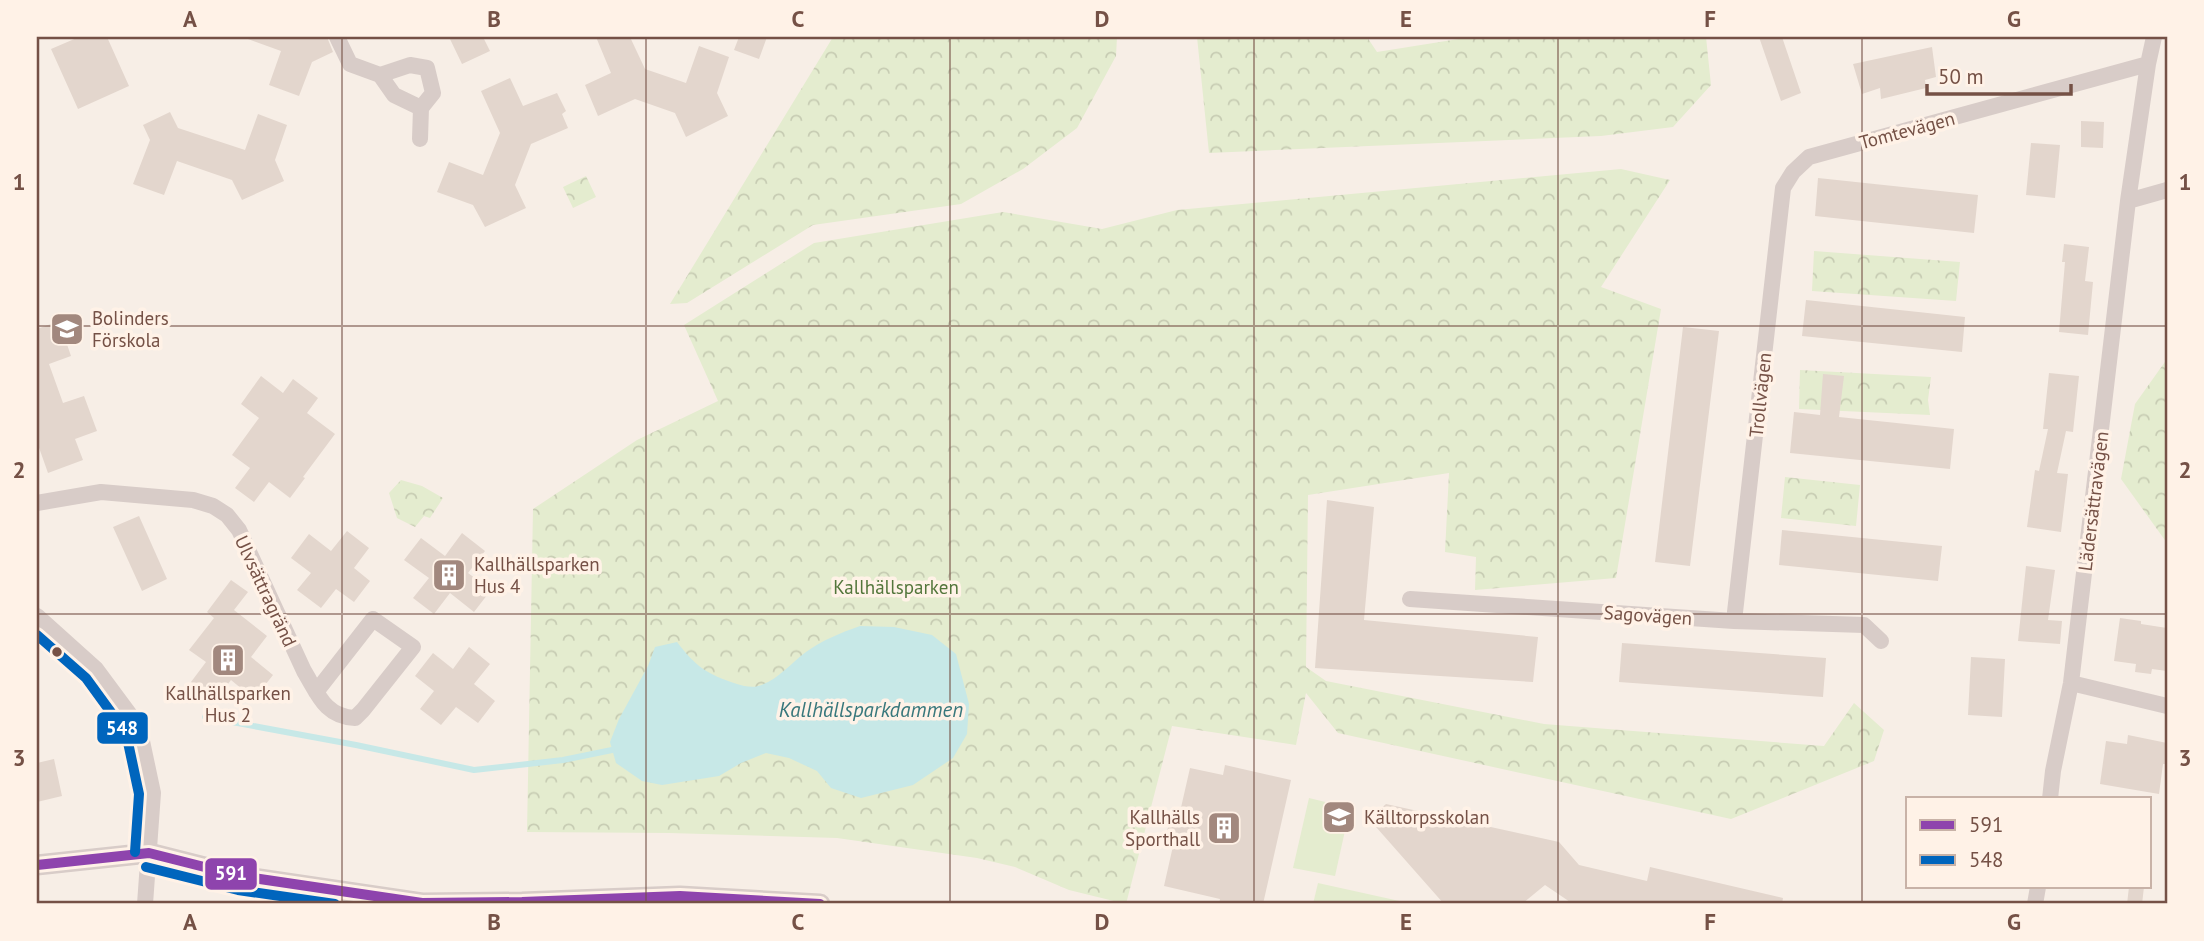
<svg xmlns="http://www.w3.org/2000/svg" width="2204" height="941" font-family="'PT Sans',sans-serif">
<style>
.forest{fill:url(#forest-crowns)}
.garden{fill:#e4eccf}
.water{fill:#c7e8e7}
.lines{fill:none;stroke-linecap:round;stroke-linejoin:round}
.stream{stroke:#c7e8e7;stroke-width:6}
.building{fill:#e3d6cd}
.minor{stroke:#d8ccc8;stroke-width:16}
.tertiary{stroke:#d8ccc8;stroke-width:21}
.bus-1-casing{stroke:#fff2e7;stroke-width:16}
.bus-2-casing{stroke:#fff2e7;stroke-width:16}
.bus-1{stroke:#8e44ad;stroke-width:10}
.bus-2{stroke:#0065bd;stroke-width:10}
.grid{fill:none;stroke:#755146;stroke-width:2;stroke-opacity:0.55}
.bus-dot{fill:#755146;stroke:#fff2e7;stroke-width:2.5}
.labels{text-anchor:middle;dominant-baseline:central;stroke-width:7;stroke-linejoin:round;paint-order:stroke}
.street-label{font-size:19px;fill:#755146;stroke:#fff2e7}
.poi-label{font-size:19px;fill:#755146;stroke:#fff2e7;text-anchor:start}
.park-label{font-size:19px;fill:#53763b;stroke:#fff2e7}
.water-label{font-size:21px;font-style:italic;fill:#39787c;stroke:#fff2e7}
.line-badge{stroke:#fff2e7;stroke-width:2.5}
.badge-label{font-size:19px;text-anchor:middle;font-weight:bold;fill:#fff}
.neatline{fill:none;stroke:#755146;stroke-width:2.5}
.grid-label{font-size:23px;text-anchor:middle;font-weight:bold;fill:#755146}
</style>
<defs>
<pattern id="forest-crowns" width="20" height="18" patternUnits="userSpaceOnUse" patternTransform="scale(1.75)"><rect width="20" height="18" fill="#e4eccf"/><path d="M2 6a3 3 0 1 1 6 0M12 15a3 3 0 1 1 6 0" fill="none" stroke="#c7ccb3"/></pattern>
</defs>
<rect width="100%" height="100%" fill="#f7eee6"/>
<path class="forest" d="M 833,37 L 1117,37 L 1116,56 L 1077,128 L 1023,169 L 961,204 L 813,225 L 687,303 L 670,304 Z
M 1197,37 L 1367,37 L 1377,52 L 1471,37 L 1706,37 L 1711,85 L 1673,127 L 1601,136 L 1209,153 Z
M 1621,169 L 1670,180 L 1601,287 L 1661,309 L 1616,578 L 1475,590 L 1476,557 L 1445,552 L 1449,473 L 1308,495 L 1306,667 L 1326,681 L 1544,724 L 1824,746 L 1854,703 L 1884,730 L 1874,761 L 1731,819 L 1338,733 L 1306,693 L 1296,745 L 1172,726 L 1126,904 L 1069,890 L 1015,867 L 977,858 L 837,838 L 669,833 L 527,832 L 533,509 L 637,440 L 718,401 L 684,325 L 814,243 L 1003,212 L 1102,229 L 1177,210 Z
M 586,176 L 596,197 L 573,208 L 563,187 Z
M 1814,251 L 1960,262 L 1956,301 L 1812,291 Z
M 2167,359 L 2167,543 L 2121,479 L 2135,404 Z
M 1800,370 L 1931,377 L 1928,400 L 1930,415 L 1799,409 Z
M 1785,477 L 1860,485 L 1856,526 L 1781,518 Z
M 401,480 L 422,486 L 443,498 L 430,518 L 424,516 L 415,527 L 397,518 L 389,493 Z"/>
<path class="garden" d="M 1309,798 L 1350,808 L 1335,876 L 1293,868 Z
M 1318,883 L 1413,904 L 1313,904 Z"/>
<path class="water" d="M 860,626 L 894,627 L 932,635 L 956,654 L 969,704 L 967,734 L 953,758 L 913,785 L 861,798 L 831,788 L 817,771 L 789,758 L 766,753 L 741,763 L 719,776 L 662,785 L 642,781 L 616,763 L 610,742 L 619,719 L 648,666 L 655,647 L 677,642 C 695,666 708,675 737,684 C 743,686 752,688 758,686 C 777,681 791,663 806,652 C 823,640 840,633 860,626 Z"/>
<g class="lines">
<path class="stream" d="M 205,717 L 356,745 L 474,770 L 563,760 L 612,750"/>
</g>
<path class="building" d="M 79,37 L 107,37 L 129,86 L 78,109 L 51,49 Z
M 248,37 L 327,37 L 333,52 L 312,62 L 299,96 L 269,85 L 281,51 L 248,39 Z
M 449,37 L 483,37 L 490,51 L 462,64 Z
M 596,37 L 630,37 L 645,69 L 686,83 L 699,46 L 729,57 L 717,93 L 728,116 L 686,137 L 675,113 L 635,99 L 598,116 L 585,85 L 611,73 Z
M 739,37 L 767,37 L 759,59 L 734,50 Z
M 1759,37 L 1782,37 L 1801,93 L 1781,101 Z
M 1932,47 L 1936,77 L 1925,80 L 1926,88 L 1881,99 L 1880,88 L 1862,94 L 1853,64 Z
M 510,78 L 523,106 L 557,93 L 566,111 L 562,114 L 568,128 L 531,144 L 515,185 L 526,208 L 485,227 L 473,205 L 437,192 L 449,162 L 483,175 L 500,133 L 481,91 Z
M 170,112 L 178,128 L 245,150 L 258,114 L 287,125 L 275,160 L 284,181 L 242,200 L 232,180 L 177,161 L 164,195 L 133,184 L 150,140 L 143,125 Z
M 2081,121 L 2104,122 L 2103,148 L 2081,147 Z
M 2031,143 L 2060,145 L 2055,198 L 2026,195 Z
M 1818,178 L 1978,195 L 1974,233 L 1815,216 Z
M 2064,244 L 2089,247 L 2085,281 L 2093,282 L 2088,335 L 2059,332 L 2065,262 L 2062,262 Z
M 1806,300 L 1965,317 L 1962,352 L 1802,336 Z
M 59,321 L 71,356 L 49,364 L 63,403 L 84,396 L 97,431 L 75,439 L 83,460 L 48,473 L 37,442 L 37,329 Z
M 1683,327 L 1719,331 L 1690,566 L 1655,562 Z
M 2049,373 L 2079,376 L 2073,432 L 2066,431 L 2057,473 L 2068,474 L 2061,532 L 2027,527 L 2035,470 L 2039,471 L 2048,429 L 2043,429 Z
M 1823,374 L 1844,376 L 1839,417 L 1954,429 L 1950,469 L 1790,453 L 1794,412 L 1820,415 Z
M 261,376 L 283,393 L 293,379 L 318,398 L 307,413 L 335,434 L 303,477 L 305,478 L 290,498 L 269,482 L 254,502 L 235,488 L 250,468 L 232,455 L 259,418 L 241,404 Z
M 1327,500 L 1374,507 L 1364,620 L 1538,637 L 1533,682 L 1315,668 Z
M 139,516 L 167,579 L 142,591 L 113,527 Z
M 1782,530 L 1942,546 L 1938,581 L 1779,565 Z
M 347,531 L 369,548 L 354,568 L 370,581 L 354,602 L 336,589 L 321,608 L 297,590 L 311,573 L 291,558 L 309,534 L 331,551 Z
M 462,533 L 485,551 L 468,573 L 491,590 L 474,612 L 450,593 L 434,614 L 413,598 L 429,578 L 404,560 L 421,538 L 445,556 Z
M 2026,566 L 2055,570 L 2048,620 L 2062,621 L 2060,644 L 2018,641 Z
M 231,580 L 248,592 L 234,610 L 267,636 L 251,657 L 273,675 L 254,699 L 231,680 L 215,701 L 191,682 L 206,662 L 189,650 L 214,618 L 207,612 Z
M 2120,618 L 2141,621 L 2141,624 L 2167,628 L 2167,671 L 2152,669 L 2151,674 L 2135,672 L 2136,664 L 2114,661 Z
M 1622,643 L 1826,658 L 1823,697 L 1619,682 Z
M 469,647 L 490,664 L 474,684 L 495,701 L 478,723 L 456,707 L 441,725 L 420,709 L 434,691 L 415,676 L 433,653 L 453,669 Z
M 1971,657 L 2005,659 L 2002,717 L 1968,715 Z
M 2128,735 L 2167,743 L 2167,764 L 2163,764 L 2159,794 L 2100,784 L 2106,741 L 2127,744 Z
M 54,759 L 62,796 L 37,802 L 37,763 Z
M 1225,765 L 1291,780 L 1263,904 L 1219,904 L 1220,899 L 1164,886 L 1173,846 L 1164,844 L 1172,810 L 1180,812 L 1190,768 L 1223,775 Z
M 1386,804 L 1559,842 L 1579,865 L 1647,881 L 1650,867 L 1783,898 L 1782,904 L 1573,904 L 1545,885 L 1522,904 L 1444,904 L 1369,819 Z
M 2129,887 L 2144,887 L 2142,904 L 2127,904 Z"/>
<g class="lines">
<path class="minor" d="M 337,37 L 350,64 L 380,75 L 394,95 L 421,108 L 433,93 L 427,68 L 410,65 L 380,75
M 420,139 L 421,108
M 2128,201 L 2167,190
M 37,503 L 101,492 L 193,500 L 213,506 L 227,515 L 239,530 L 304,671 C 318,694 325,717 355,718 L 363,710 L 413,647 L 373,619 L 316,692
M 1410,599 L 1734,621 L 1864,625 L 1881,641
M 37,616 L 96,669 L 139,727 L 153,793 L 145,904
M 1734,621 L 1783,188 L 1793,172 L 1809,157 L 2148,64
M 2071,683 L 2167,706
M 2050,799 L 2053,771 L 2071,683 L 2128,201 L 2148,64 L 2154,37
M 2035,904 L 2038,887"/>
<path class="tertiary" d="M 37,865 L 149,853 L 240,876 L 422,903 L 522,902 L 680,896 L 820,904"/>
<g class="bus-1-casing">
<path id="bus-1" d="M 37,865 L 149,853 L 240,876 L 422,903 L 522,902 L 680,896 L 820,904"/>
</g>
<g class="bus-2-casing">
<path id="bus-2" d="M 37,635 L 86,678 L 126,733 L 139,794 L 135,852
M 146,867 L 238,890 L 335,904"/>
</g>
<use href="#bus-1" class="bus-1"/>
<use href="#bus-2" class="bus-2"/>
</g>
<path class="grid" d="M 342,37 L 342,904M 646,37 L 646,904M 950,37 L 950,904M 1254,37 L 1254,904M 1558,37 L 1558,904M 1862,37 L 1862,904M 37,326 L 2167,326M 37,614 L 2167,614"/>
<defs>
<g id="school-square" transform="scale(1.75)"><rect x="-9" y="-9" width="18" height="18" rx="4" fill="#a2887e" stroke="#fff2e7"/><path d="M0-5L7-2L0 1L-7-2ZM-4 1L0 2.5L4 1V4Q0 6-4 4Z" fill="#fff"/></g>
<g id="building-square" transform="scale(1.75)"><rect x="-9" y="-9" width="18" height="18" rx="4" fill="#a2887e" stroke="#fff2e7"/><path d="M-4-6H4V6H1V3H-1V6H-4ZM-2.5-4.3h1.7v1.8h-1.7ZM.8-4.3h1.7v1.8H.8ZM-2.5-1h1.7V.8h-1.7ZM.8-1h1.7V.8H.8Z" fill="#fff"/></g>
</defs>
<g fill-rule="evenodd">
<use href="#school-square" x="67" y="329"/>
<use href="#building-square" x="449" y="575"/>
<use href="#building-square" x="228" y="660"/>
<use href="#school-square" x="1339" y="817"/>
<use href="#building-square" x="1224" y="828"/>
</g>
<circle class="bus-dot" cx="57" cy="652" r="6"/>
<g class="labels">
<g class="street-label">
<text transform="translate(1907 130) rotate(-15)">Tomtevägen</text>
<text transform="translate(1760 395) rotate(-84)">Trollvägen</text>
<text transform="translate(2093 501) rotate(-83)">Lädersättravägen</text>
<text transform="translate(266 591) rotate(65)">Ulvsättragränd</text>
<text transform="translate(1648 615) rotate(4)">Sagovägen</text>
</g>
<g class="poi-label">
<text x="92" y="318">Bolinders<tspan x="92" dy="22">Förskola</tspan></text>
<text x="474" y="564">Kallhällsparken<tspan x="474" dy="22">Hus 4</tspan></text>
<text x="228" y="693" text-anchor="middle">Kallhällsparken<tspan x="228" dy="22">Hus 2</tspan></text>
<text x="1200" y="817" text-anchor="end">Kallhälls<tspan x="1200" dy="22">Sporthall</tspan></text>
<text x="1364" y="817">Källtorpsskolan</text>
</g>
<g class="park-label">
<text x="896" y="587">Kallhällsparken</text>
</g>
<g class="water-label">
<text x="871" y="709">Kallhällsparkdammen</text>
</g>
</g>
<g class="line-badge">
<rect x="96" y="711" width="53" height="34" rx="7" fill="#0065bd"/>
<rect x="204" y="857" width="54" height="34" rx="7" fill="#8e44ad"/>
</g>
<g class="badge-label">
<text x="122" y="735">548</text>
<text x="231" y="880">591</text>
</g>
<rect width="2204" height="941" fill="none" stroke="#fff2e7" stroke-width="77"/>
<rect x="1906" y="797" width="245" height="91" fill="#fff2e7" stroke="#c8b2a7" stroke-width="2"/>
<rect x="1920" y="820" width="35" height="10" fill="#8e44ad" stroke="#c8b2a7" stroke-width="2"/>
<text x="1969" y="832" font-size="21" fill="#755146">591</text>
<rect x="1920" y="855" width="35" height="10" fill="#0065bd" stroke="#c8b2a7" stroke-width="2"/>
<text x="1969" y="867" font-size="21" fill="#755146">548</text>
<path d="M1927 84v10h144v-10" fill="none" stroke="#755146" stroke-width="3.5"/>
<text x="1938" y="84" font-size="21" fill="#755146" stroke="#fff2e7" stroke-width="5" paint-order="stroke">50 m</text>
<rect x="38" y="38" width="2128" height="864" class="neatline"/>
<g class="grid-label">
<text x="190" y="27">A</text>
<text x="494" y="27">B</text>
<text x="798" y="27">C</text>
<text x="1102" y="27">D</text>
<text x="1406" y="27">E</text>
<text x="1710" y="27">F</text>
<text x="2014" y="27">G</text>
<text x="19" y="190">1</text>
<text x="2185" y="190">1</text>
<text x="19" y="478">2</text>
<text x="2185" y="478">2</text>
<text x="19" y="766">3</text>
<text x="2185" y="766">3</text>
<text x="190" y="930">A</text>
<text x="494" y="930">B</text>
<text x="798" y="930">C</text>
<text x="1102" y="930">D</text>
<text x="1406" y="930">E</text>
<text x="1710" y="930">F</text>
<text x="2014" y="930">G</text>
</g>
</svg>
